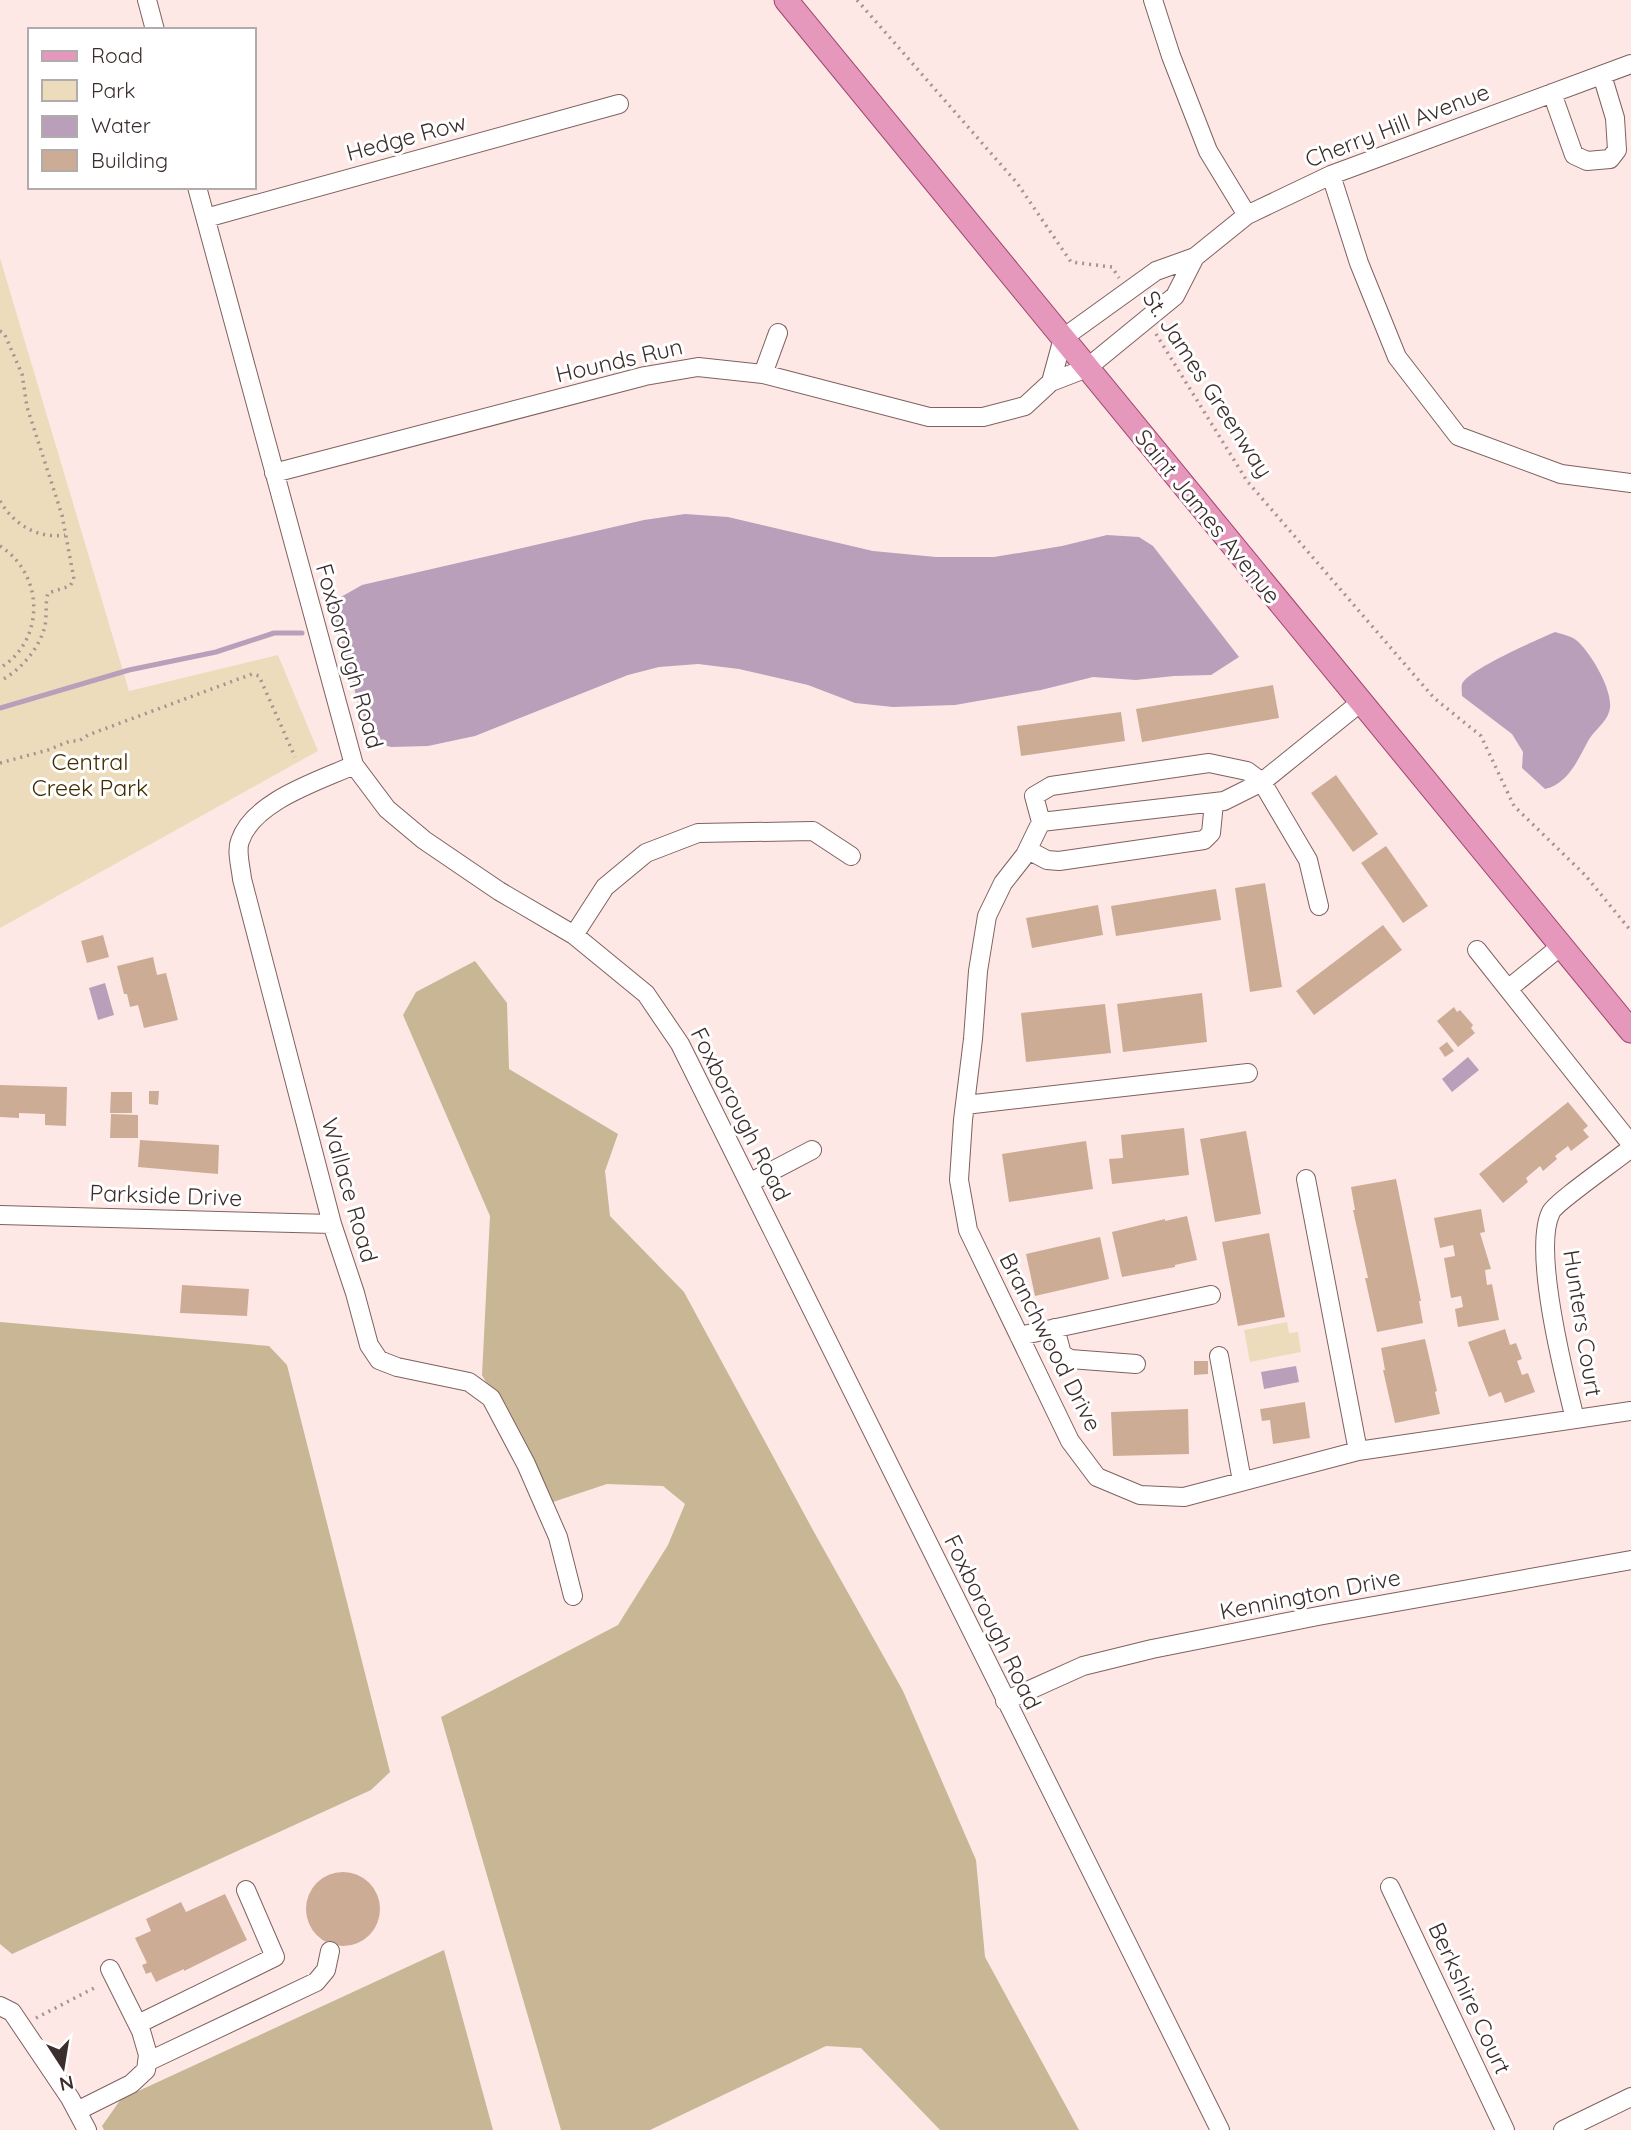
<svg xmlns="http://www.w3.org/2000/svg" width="1631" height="2130" font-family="Quicksand,sans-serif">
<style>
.green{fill:#eddcbc}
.forest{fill:#c8b695}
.water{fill:#b99fba}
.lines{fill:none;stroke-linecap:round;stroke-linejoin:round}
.stream{stroke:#b99fba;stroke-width:5}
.building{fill:#cdac96}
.minor-casing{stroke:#7f615e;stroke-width:20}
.major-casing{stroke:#a0456c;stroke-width:25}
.path{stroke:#a59391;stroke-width:3.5;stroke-dasharray:2 5;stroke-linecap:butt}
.minor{stroke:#fff;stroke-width:18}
.major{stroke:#e697bc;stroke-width:23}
.labels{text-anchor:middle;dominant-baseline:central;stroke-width:6;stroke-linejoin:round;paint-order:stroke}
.street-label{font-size:23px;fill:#3b2e2c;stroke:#fff}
.park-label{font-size:23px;fill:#3f2c00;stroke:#fff}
</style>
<rect width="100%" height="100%" fill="#fee8e6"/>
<path class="green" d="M 0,258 L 129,691 L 278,655 L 318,751 L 0,928 Z
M 1287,1322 L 1289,1333 L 1298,1332 L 1301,1352 L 1250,1362 L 1244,1330 Z"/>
<path class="forest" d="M 475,961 L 507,1003 L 509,1069 L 618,1134 L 605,1171 L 610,1216 L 684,1292 L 814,1532 L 903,1691 L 976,1860 L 985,1957 L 1079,2130 L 940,2130 L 861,2048 L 826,2046 L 650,2130 L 561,2130 L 441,1717 L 618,1625 L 668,1545 L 685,1504 L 663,1486 L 607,1484 L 553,1502 L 482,1375 L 490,1216 L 403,1015 L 416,992 Z
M 0,1322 L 269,1346 L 287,1365 L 390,1772 L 371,1790 L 12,1954 L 0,1944 Z
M 444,1950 L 493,2130 L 104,2130 L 102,2126 L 121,2099 Z"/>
<path class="water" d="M 685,514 L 728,517 L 873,551 L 936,557 L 994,557 L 1062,546 L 1107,535 L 1139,537 L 1153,546 L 1239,657 L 1211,675 L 1174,676 L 1136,680 L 1093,677 L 1041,690 L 955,705 L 893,707 L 855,703 L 808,685 L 739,669 L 698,664 L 659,667 L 628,675 L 475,736 L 428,746 L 391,747 L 381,744 L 360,711 L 349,668 L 331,615 L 332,602 L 362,585 L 644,520 Z
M 1555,632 C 1561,634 1571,636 1576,640 C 1590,651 1616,694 1609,712 C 1606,723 1592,732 1587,743 C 1577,762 1567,784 1545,789 L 1522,768 L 1523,752 L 1512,734 L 1462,696 C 1462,692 1461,688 1462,684 C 1467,670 1539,639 1555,632 Z
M 105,983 L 114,1015 L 98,1020 L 89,988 Z
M 1468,1057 L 1479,1070 L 1452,1092 L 1442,1079 Z
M 1296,1366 L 1299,1382 L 1264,1389 L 1261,1372 Z"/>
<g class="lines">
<path class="stream" d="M 0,708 L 129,670 L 216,652 L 274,633 L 302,633"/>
</g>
<path class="building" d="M 1273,685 L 1279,718 L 1142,742 L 1136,709 Z
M 1121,712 L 1125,741 L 1021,756 L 1017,726 Z
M 1336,775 L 1378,834 L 1353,852 L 1311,793 Z
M 1386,846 L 1428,906 L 1403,923 L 1361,863 Z
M 1265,883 L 1282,987 L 1250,992 L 1235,888 Z
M 1216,889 L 1221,920 L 1116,936 L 1111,906 Z
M 1098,905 L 1103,935 L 1032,948 L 1026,918 Z
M 1383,925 L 1402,950 L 1314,1015 L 1296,991 Z
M 103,935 L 109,957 L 87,963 L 81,941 Z
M 153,957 L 157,975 L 166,973 L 178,1020 L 144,1028 L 138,1005 L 130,1007 L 127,994 L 124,994 L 117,966 Z
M 1202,993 L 1207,1042 L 1123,1052 L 1117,1004 Z
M 1105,1004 L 1111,1053 L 1026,1062 L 1021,1013 Z
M 1454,1007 L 1457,1012 L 1460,1010 L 1473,1025 L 1471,1028 L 1475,1033 L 1458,1047 L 1437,1021 Z
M 1447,1042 L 1454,1051 L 1445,1057 L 1439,1048 Z
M 0,1085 L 67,1087 L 66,1126 L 45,1125 L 45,1114 L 19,1113 L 19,1118 L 0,1117 Z
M 149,1091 L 159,1091 L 158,1105 L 149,1104 Z
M 111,1092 L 132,1092 L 132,1113 L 110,1113 Z
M 1568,1102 L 1588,1126 L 1583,1130 L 1589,1137 L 1571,1151 L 1568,1146 L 1555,1156 L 1557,1159 L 1543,1171 L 1540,1166 L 1526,1178 L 1528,1182 L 1503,1203 L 1479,1174 Z
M 111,1114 L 138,1115 L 138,1138 L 110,1138 Z
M 1184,1128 L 1189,1175 L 1112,1184 L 1109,1159 L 1123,1158 L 1121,1135 Z
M 1246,1131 L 1261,1214 L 1215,1222 L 1200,1139 Z
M 140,1140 L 219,1145 L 218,1174 L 138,1167 Z
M 1086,1141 L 1093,1189 L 1009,1202 L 1002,1154 Z
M 1396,1179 L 1421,1301 L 1419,1301 L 1423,1323 L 1377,1332 L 1365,1278 L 1368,1278 L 1353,1210 L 1355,1210 L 1351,1187 Z
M 1481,1209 L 1485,1232 L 1480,1233 L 1491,1269 L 1485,1270 L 1487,1285 L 1492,1284 L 1499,1320 L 1458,1327 L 1455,1309 L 1463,1307 L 1461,1296 L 1451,1298 L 1444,1258 L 1455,1256 L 1453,1245 L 1440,1248 L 1434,1218 Z
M 1187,1216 L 1197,1260 L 1175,1265 L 1175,1267 L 1122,1277 L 1112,1232 L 1165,1219 L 1165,1221 Z
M 1269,1233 L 1285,1317 L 1238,1326 L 1222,1242 Z
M 1100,1237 L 1109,1279 L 1035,1296 L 1026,1254 Z
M 182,1285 L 249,1289 L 247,1316 L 180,1313 Z
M 1505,1329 L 1510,1345 L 1516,1343 L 1522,1359 L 1517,1361 L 1522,1375 L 1528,1373 L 1535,1392 L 1505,1403 L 1501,1392 L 1489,1397 L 1468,1342 Z
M 1425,1339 L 1437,1391 L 1435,1392 L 1440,1414 L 1395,1423 L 1383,1370 L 1385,1370 L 1381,1348 Z
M 1194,1361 L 1208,1361 L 1208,1374 L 1194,1375 Z
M 1305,1402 L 1310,1438 L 1273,1444 L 1270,1420 L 1262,1421 L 1260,1409 Z
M 1188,1409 L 1189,1454 L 1113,1456 L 1111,1412 Z
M306 1909a37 37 0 1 1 74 0a37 37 0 1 1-74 0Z
M 225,1894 L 247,1940 L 184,1971 L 184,1969 L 156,1982 L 151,1972 L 146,1974 L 142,1965 L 147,1963 L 135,1938 L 151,1931 L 146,1919 L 181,1902 L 186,1912 Z"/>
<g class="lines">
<g class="minor-casing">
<path id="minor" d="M 147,0 L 155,30
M 1153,0 L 1171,56 L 1208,151 L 1247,215
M 1552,93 L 1574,155 L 1587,161 L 1610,159 L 1617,150 L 1615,118 L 1602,75
M 1331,175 L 1359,263 L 1397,357 L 1458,436 L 1561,474 L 1631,483
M 197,187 L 354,765 L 387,809 L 424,840 L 499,891 L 574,935 L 646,994 L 680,1044 L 1220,2130
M 206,218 L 619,104
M 763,374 L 778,333
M 1051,382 L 1063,338 L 1156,271 L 1195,257 L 1247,215 L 1331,175 L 1631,64
M 274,473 L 645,376 L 698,367 L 763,374 L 929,417 L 983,417 L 1025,406 L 1051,382 L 1087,368 L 1175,296 L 1195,257
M 354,765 C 319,781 253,801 240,841 C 236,851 241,868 242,879 L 332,1224 L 355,1293 L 369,1345 L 379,1360 L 397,1367 L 469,1382 L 491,1398 L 526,1464 L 558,1537 L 573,1596
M 1041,822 L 1025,855 L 1003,883 L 987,916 L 978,971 L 973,1039 L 963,1120 L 959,1180 L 968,1230 L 1070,1441 L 1097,1477 L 1140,1495 L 1184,1497 L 1358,1451 L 1631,1411
M 1041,822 L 1034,796 L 1051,786 L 1209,763 L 1247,771 L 1262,782 L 1308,860 L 1319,906
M 1041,822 L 1224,801 L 1262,782 L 1361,702
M 1028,850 L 1047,860 L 1059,861 L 1204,840 L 1211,833 L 1214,803
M 574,935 L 605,887 L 646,853 L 698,833 L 813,831 L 851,856
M 1477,950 L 1631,1144
M 1508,989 L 1561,946
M 965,1105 L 1248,1073
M 1306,1179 L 1358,1451
M 749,1183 L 812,1150
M 0,1215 L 332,1224
M 1055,1328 L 1062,1354 L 1070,1359 L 1136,1364
M 1019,1336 L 1211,1295
M 1219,1356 L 1242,1481
M 1575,1419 C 1564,1375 1532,1250 1551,1212 C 1556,1202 1618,1159 1631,1148
M 1005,1701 L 1083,1666 L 1152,1649 L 1318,1616 L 1631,1560
M 1390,1887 L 1505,2130
M 0,2006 L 12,2012 L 70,2098 L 87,2130
M 138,2024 L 275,1957 L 246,1890
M 147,2062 L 316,1982 L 326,1970 L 330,1951
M 77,2111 L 131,2084 L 146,2070 L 148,2055 L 141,2031 L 110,1969
M 1563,2130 L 1631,2097"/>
</g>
<g class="major-casing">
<path id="major" d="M 786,0 L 1631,1031"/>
</g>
<path class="path" d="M 857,0 L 1017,183 L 1071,262 L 1112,267 L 1119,278
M 0,331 L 4,333 L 22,374 L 27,407 L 62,515 L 74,579 L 70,586 L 48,593 C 45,603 47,615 45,626 C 39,649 21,670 0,681
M 1156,334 L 1247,481 L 1434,698 L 1481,736 L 1514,806 L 1585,875 L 1631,931
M 0,501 C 14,525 38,539 65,535
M 0,546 C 44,574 46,640 0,668
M 0,763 L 48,750 L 70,741 L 79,741 L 88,735 L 252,674 L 259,676 L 295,757
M 36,2018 L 98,1986"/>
<use href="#minor" class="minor"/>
<use href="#major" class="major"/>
</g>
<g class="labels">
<g class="street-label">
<text transform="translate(1397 125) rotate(-21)">Cherry Hill Avenue</text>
<text transform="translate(406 137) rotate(-15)">Hedge Row</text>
<text transform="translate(619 360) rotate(-13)">Hounds Run</text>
<text transform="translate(1208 384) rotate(57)">St. James Greenway</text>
<text transform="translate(1208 516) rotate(51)">Saint James Avenue</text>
<text transform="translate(350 656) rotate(74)">Foxborough Road</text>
<text transform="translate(741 1114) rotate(63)">Foxborough Road</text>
<text transform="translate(350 1190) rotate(74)">Wallace Road</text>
<text transform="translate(166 1195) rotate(2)">Parkside Drive</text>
<text transform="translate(1583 1323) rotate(81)">Hunters Court</text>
<text transform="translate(1051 1342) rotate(63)">Branchwood Drive</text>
<text transform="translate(1310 1594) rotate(-11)">Kennington Drive</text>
<text transform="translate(993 1622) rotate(64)">Foxborough Road</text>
<text transform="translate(1470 1998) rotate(65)">Berkshire Court</text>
</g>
<g class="park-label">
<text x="90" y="761">Central<tspan x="90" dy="26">Creek Park</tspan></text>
</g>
</g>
<rect x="28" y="28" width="228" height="161" fill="#ffffff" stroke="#b1abab" stroke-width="2"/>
<rect x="42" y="51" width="35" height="10" fill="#e697bc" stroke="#b1abab" stroke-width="2"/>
<text x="91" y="63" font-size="21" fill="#3b2e2c">Road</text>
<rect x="42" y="80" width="35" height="21" fill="#eddcbc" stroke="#b1abab" stroke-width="2"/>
<text x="91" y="98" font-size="21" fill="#3b2e2c">Park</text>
<rect x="42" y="116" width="35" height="21" fill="#b99fba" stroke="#b1abab" stroke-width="2"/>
<text x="91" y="133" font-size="21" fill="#3b2e2c">Water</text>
<rect x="42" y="150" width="35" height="21" fill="#cdac96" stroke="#b1abab" stroke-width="2"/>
<text x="91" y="168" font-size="21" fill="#3b2e2c">Building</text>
<g transform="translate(63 2067) rotate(168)" stroke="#ffffff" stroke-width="5" paint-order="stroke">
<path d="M0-5L12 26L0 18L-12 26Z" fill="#3b2e2c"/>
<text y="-10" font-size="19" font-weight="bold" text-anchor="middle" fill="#3b2e2c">N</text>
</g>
</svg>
